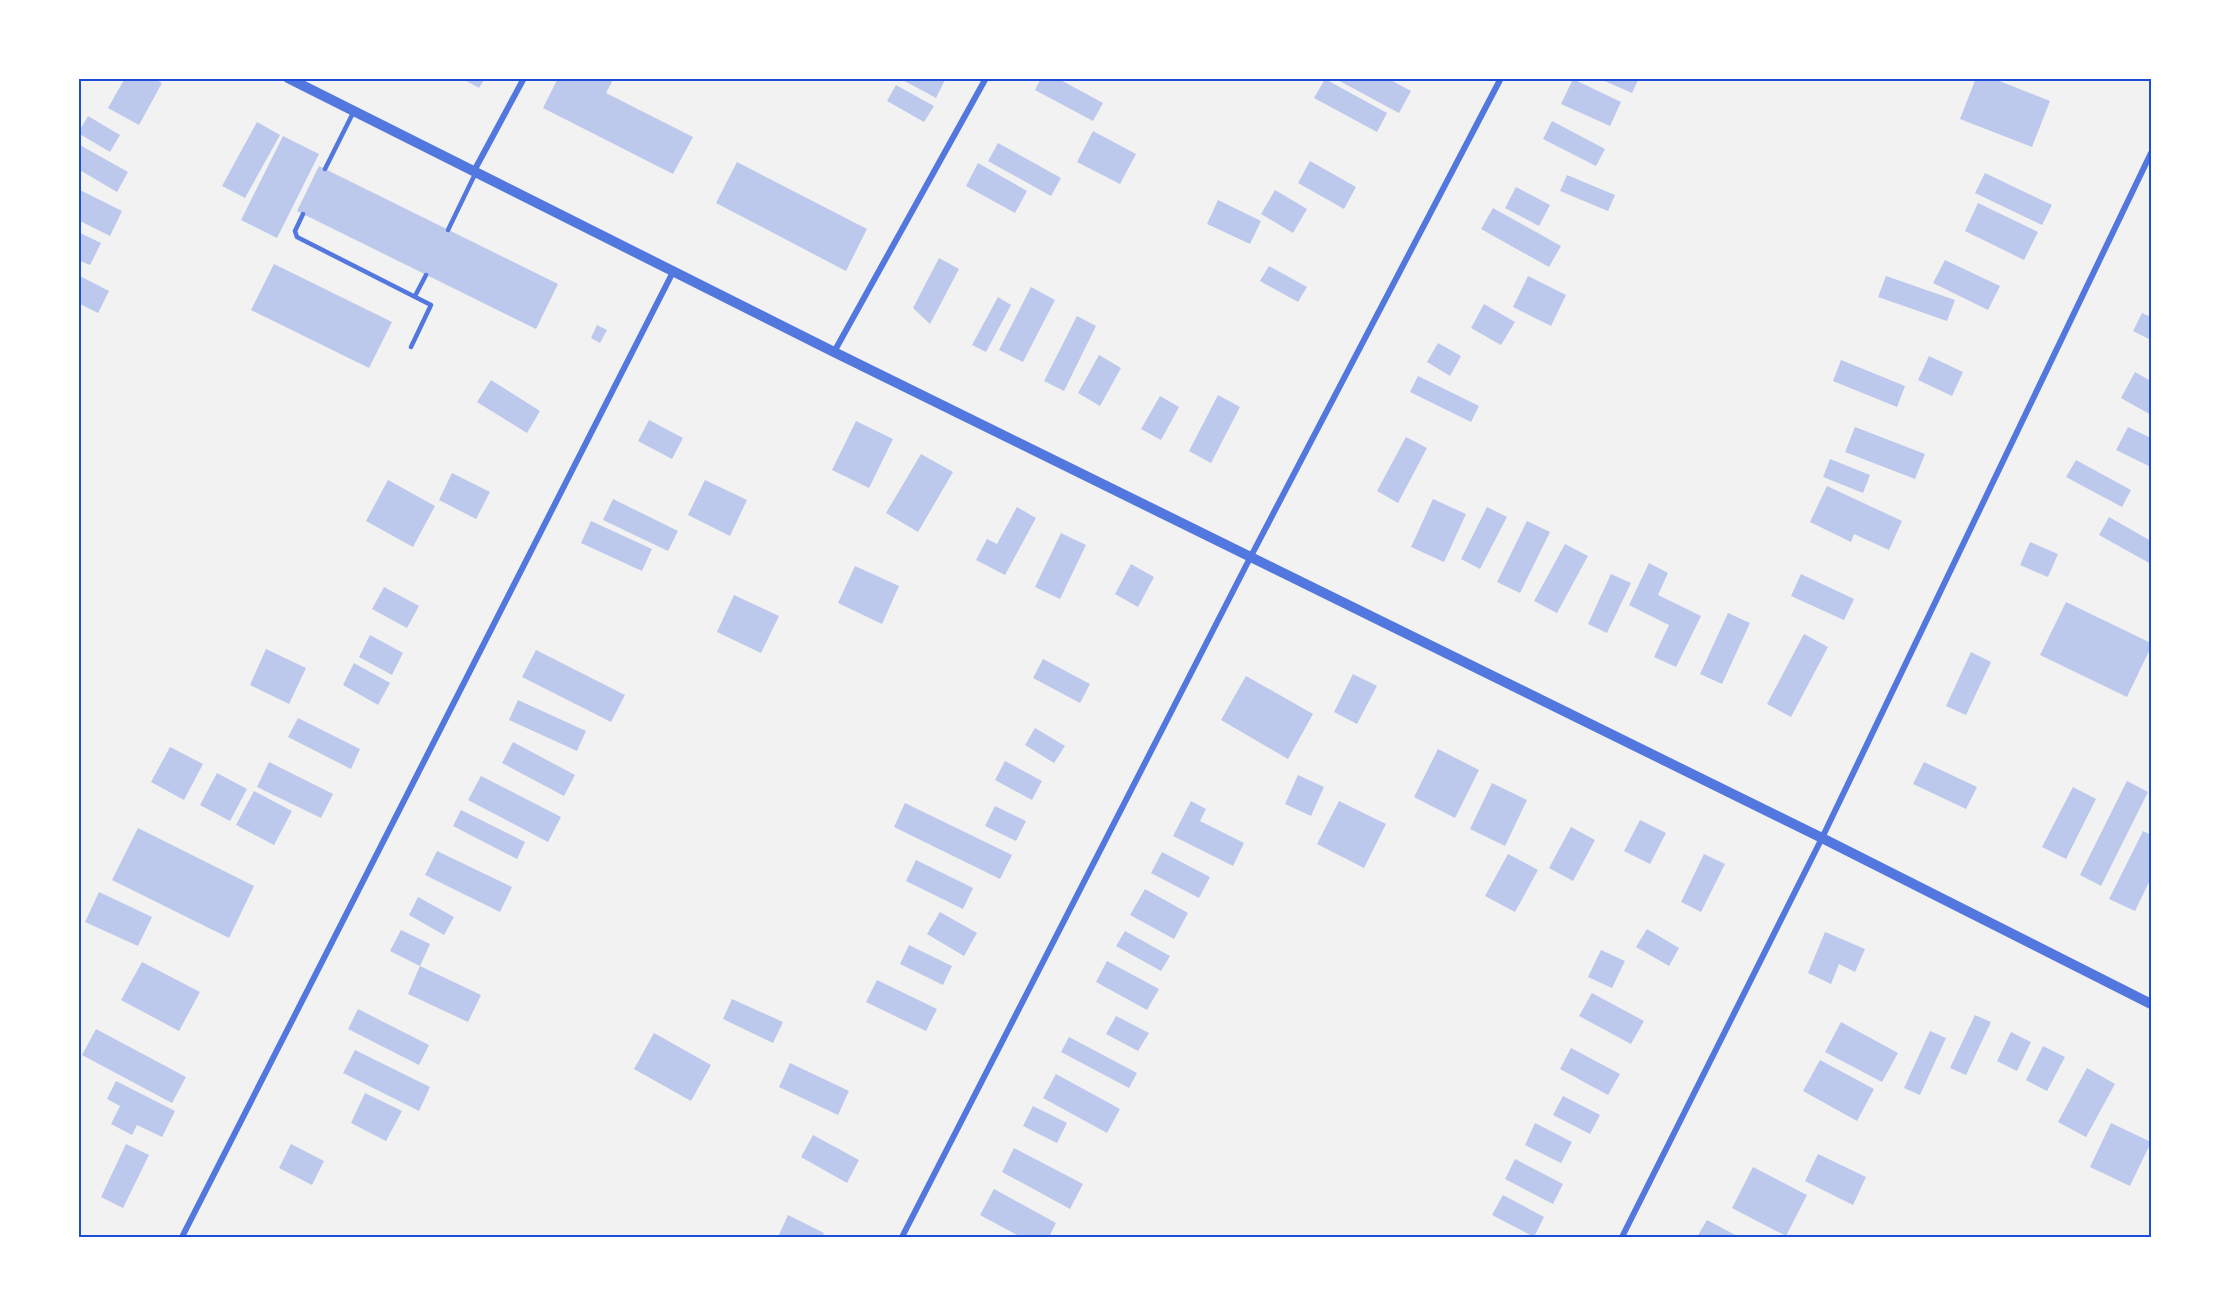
<svg xmlns="http://www.w3.org/2000/svg" width="2229" height="1315" font-family="Ubuntu,sans-serif">
<style>
.building{fill:#bdc9ec}
.lines{fill:none;stroke-linecap:round;stroke-linejoin:round}
.service{stroke:#5277de;stroke-width:4.5}
.minor{stroke:#5277de;stroke-width:6}
.tertiary{stroke:#5277de;stroke-width:10}
.neatline{fill:none;stroke:#1d4ed8;stroke-width:2}
</style>
<rect width="100%" height="100%" fill="#f2f2f2"/>
<path class="building" d="M 125,78 L 152,78 L 162,83 L 139,125 L 108,108 Z
M 461,78 L 485,78 L 479,88 Z
M 558,78 L 614,78 L 606,93 L 693,137 L 673,174 L 543,108 Z
M 899,78 L 946,78 L 936,98 Z
M 1041,78 L 1057,78 L 1103,103 L 1093,121 L 1035,90 Z
M 1334,78 L 1387,78 L 1411,91 L 1399,113 Z
M 1598,78 L 1639,78 L 1632,93 Z
M 1976,78 L 1992,78 L 2050,101 L 2032,147 L 1960,119 Z
M 1325,79 L 1387,113 L 1377,132 L 1314,98 Z
M 1573,79 L 1621,102 L 1610,126 L 1561,104 Z
M 896,85 L 934,106 L 924,122 L 887,101 Z
M 88,116 L 120,135 L 110,152 L 78,133 Z
M 1552,121 L 1605,149 L 1596,166 L 1543,139 Z
M 257,122 L 280,135 L 245,198 L 222,186 Z
M 1093,131 L 1136,154 L 1120,184 L 1077,162 Z
M 283,136 L 319,154 L 277,238 L 241,220 Z
M 998,143 L 1061,178 L 1051,196 L 988,161 Z
M 78,144 L 128,172 L 117,192 L 78,169 Z
M 1310,161 L 1356,187 L 1344,209 L 1298,183 Z
M 737,162 L 867,229 L 846,271 L 716,203 Z
M 978,163 L 1027,191 L 1015,213 L 966,186 Z
M 319,166 L 558,284 L 536,329 L 297,211 Z
M 1985,173 L 2052,205 L 2042,225 L 1975,193 Z
M 1567,175 L 1615,195 L 1608,211 L 1560,191 Z
M 1516,187 L 1550,205 L 1539,226 L 1505,208 Z
M 78,189 L 122,211 L 110,236 L 78,220 Z
M 1275,190 L 1307,209 L 1293,233 L 1261,214 Z
M 1218,200 L 1261,221 L 1250,244 L 1207,224 Z
M 1978,203 L 2038,232 L 2024,260 L 1965,231 Z
M 1493,208 L 1561,246 L 1549,267 L 1481,229 Z
M 78,232 L 101,243 L 90,265 L 78,260 Z
M 939,258 L 959,269 L 930,324 L 913,308 Z
M 1945,260 L 2000,286 L 1988,310 L 1933,283 Z
M 274,264 L 392,322 L 369,368 L 251,310 Z
M 1269,266 L 1307,287 L 1298,302 L 1260,281 Z
M 78,275 L 109,291 L 98,313 L 78,303 Z
M 1528,276 L 1566,295 L 1551,326 L 1513,307 Z
M 1886,276 L 1955,300 L 1947,321 L 1878,297 Z
M 1031,287 L 1055,300 L 1023,362 L 999,350 Z
M 998,297 L 1011,305 L 986,352 L 972,345 Z
M 1484,304 L 1515,322 L 1501,345 L 1471,328 Z
M 2142,313 L 2151,317 L 2151,340 L 2133,331 Z
M 1077,316 L 1096,326 L 1064,391 L 1044,381 Z
M 597,325 L 607,330 L 600,343 L 591,338 Z
M 1438,343 L 1461,356 L 1450,376 L 1427,362 Z
M 1099,355 L 1121,368 L 1100,406 L 1078,393 Z
M 1929,356 L 1963,372 L 1952,396 L 1918,380 Z
M 1841,360 L 1905,386 L 1897,407 L 1833,381 Z
M 2135,372 L 2151,381 L 2151,415 L 2121,398 Z
M 1418,376 L 1479,406 L 1471,422 L 1410,392 Z
M 491,380 L 540,411 L 527,433 L 477,402 Z
M 1218,395 L 1240,407 L 1211,463 L 1189,451 Z
M 1160,396 L 1179,407 L 1161,440 L 1141,429 Z
M 649,420 L 683,438 L 672,459 L 638,441 Z
M 856,421 L 893,439 L 869,488 L 832,470 Z
M 1855,427 L 1925,454 L 1915,479 L 1845,452 Z
M 2128,427 L 2151,438 L 2151,467 L 2116,450 Z
M 1406,437 L 1427,448 L 1398,503 L 1377,491 Z
M 921,454 L 953,472 L 918,532 L 886,513 Z
M 1830,459 L 1870,475 L 1863,493 L 1823,477 Z
M 2076,460 L 2131,490 L 2122,507 L 2066,477 Z
M 452,473 L 490,492 L 476,519 L 439,500 Z
M 388,480 L 435,506 L 413,547 L 366,521 Z
M 705,480 L 747,500 L 730,536 L 688,515 Z
M 1827,486 L 1902,521 L 1889,550 L 1854,534 L 1851,542 L 1810,522 Z
M 613,499 L 678,531 L 668,551 L 603,520 Z
M 1433,499 L 1466,514 L 1444,562 L 1411,547 Z
M 1017,507 L 1036,518 L 1005,575 L 976,560 L 987,539 L 997,544 Z
M 1487,507 L 1507,517 L 1480,569 L 1461,559 Z
M 2109,517 L 2151,541 L 2151,564 L 2099,535 Z
M 591,521 L 652,549 L 642,571 L 581,543 Z
M 1527,521 L 1550,532 L 1520,593 L 1497,582 Z
M 1061,533 L 1086,545 L 1060,599 L 1035,587 Z
M 2030,542 L 2058,554 L 2048,577 L 2020,565 Z
M 1565,544 L 1588,556 L 1557,613 L 1534,601 Z
M 1649,563 L 1668,573 L 1658,595 L 1701,616 L 1676,667 L 1654,657 L 1669,625 L 1629,605 Z
M 1131,564 L 1154,577 L 1138,607 L 1115,594 Z
M 855,566 L 899,586 L 882,624 L 838,603 Z
M 1611,574 L 1631,583 L 1607,633 L 1588,624 Z
M 1801,574 L 1854,599 L 1844,620 L 1791,596 Z
M 384,587 L 419,606 L 407,628 L 372,609 Z
M 734,595 L 779,616 L 761,653 L 717,632 Z
M 2066,602 L 2151,643 L 2151,647 L 2127,697 L 2040,655 Z
M 1728,613 L 1750,623 L 1722,684 L 1700,674 Z
M 1804,634 L 1828,647 L 1791,717 L 1767,704 Z
M 370,635 L 403,653 L 392,675 L 359,657 Z
M 266,649 L 306,668 L 289,704 L 250,685 Z
M 536,650 L 625,695 L 611,722 L 522,677 Z
M 1971,652 L 1991,662 L 1966,715 L 1946,706 Z
M 1043,659 L 1090,684 L 1080,703 L 1033,678 Z
M 354,663 L 390,683 L 378,705 L 343,685 Z
M 1353,674 L 1377,686 L 1357,724 L 1334,712 Z
M 1246,676 L 1313,714 L 1288,759 L 1221,720 Z
M 518,700 L 586,731 L 577,751 L 509,720 Z
M 298,718 L 360,749 L 351,769 L 288,737 Z
M 1035,728 L 1065,746 L 1054,763 L 1025,745 Z
M 513,742 L 575,775 L 564,796 L 502,763 Z
M 170,747 L 203,764 L 184,800 L 151,782 Z
M 1438,749 L 1479,770 L 1455,818 L 1414,797 Z
M 1005,761 L 1042,781 L 1032,800 L 995,780 Z
M 269,762 L 333,794 L 321,818 L 257,787 Z
M 1924,762 L 1977,787 L 1966,809 L 1913,784 Z
M 217,773 L 247,789 L 230,821 L 200,805 Z
M 1298,775 L 1324,787 L 1311,816 L 1285,804 Z
M 481,776 L 561,817 L 548,842 L 468,800 Z
M 2127,781 L 2148,792 L 2101,886 L 2080,875 Z
M 1492,783 L 1527,800 L 1505,846 L 1470,829 Z
M 2073,787 L 2096,799 L 2066,859 L 2042,847 Z
M 254,791 L 292,811 L 274,845 L 236,825 Z
M 1191,801 L 1206,809 L 1200,821 L 1244,843 L 1233,866 L 1173,836 Z
M 1339,801 L 1386,824 L 1364,868 L 1317,844 Z
M 905,803 L 1012,855 L 1000,879 L 894,827 Z
M 995,806 L 1026,821 L 1016,841 L 985,826 Z
M 461,810 L 525,842 L 517,859 L 453,826 Z
M 1640,820 L 1666,833 L 1650,864 L 1624,851 Z
M 1571,827 L 1595,840 L 1573,881 L 1549,868 Z
M 138,828 L 254,886 L 229,938 L 112,880 Z
M 2143,831 L 2151,835 L 2151,878 L 2135,911 L 2109,899 Z
M 437,851 L 512,887 L 500,912 L 425,875 Z
M 1162,852 L 1210,877 L 1199,898 L 1151,873 Z
M 1508,854 L 1538,870 L 1515,912 L 1485,896 Z
M 1704,854 L 1725,864 L 1701,912 L 1681,902 Z
M 916,860 L 973,888 L 963,909 L 906,881 Z
M 1145,889 L 1188,913 L 1174,939 L 1130,915 Z
M 99,892 L 152,917 L 138,946 L 85,922 Z
M 418,897 L 454,917 L 444,935 L 409,915 Z
M 940,912 L 977,933 L 964,956 L 927,934 Z
M 1647,929 L 1679,948 L 1669,966 L 1636,947 Z
M 401,930 L 430,944 L 420,966 L 390,951 Z
M 1125,931 L 1170,956 L 1161,971 L 1116,946 Z
M 1825,932 L 1865,949 L 1855,972 L 1839,964 L 1831,984 L 1808,973 Z
M 909,945 L 952,966 L 943,985 L 900,964 Z
M 1601,950 L 1625,961 L 1612,988 L 1588,977 Z
M 1107,961 L 1159,989 L 1147,1010 L 1096,982 Z
M 142,962 L 200,992 L 179,1031 L 121,1000 Z
M 420,966 L 481,995 L 468,1022 L 408,994 Z
M 877,980 L 937,1009 L 926,1031 L 866,1002 Z
M 1592,993 L 1644,1021 L 1631,1044 L 1579,1016 Z
M 732,999 L 783,1022 L 773,1043 L 723,1019 Z
M 358,1009 L 429,1045 L 419,1065 L 348,1029 Z
M 1975,1015 L 1991,1022 L 1966,1075 L 1950,1068 Z
M 1116,1016 L 1149,1033 L 1138,1051 L 1106,1034 Z
M 1841,1022 L 1898,1053 L 1882,1082 L 1825,1052 Z
M 96,1029 L 186,1077 L 172,1103 L 82,1055 Z
M 1930,1031 L 1946,1038 L 1920,1095 L 1904,1088 Z
M 2011,1032 L 2031,1042 L 2017,1071 L 1997,1061 Z
M 654,1033 L 711,1065 L 691,1101 L 634,1069 Z
M 1069,1037 L 1137,1073 L 1129,1088 L 1061,1052 Z
M 2043,1046 L 2065,1057 L 2047,1091 L 2026,1080 Z
M 1571,1048 L 1620,1074 L 1608,1095 L 1560,1069 Z
M 355,1050 L 430,1087 L 419,1111 L 343,1073 Z
M 1820,1060 L 1874,1089 L 1857,1121 L 1803,1091 Z
M 790,1063 L 849,1091 L 838,1115 L 779,1087 Z
M 2087,1068 L 2115,1084 L 2086,1137 L 2058,1122 Z
M 1056,1074 L 1120,1109 L 1107,1133 L 1043,1098 Z
M 116,1081 L 175,1111 L 162,1137 L 137,1125 L 132,1135 L 111,1124 L 120,1106 L 107,1099 Z
M 365,1093 L 402,1111 L 386,1141 L 351,1123 Z
M 1563,1096 L 1600,1115 L 1590,1134 L 1553,1115 Z
M 1033,1106 L 1067,1123 L 1057,1143 L 1023,1126 Z
M 1535,1123 L 1572,1142 L 1561,1163 L 1525,1145 Z
M 2111,1123 L 2151,1142 L 2130,1186 L 2090,1167 Z
M 813,1135 L 859,1160 L 847,1183 L 801,1157 Z
M 126,1144 L 149,1155 L 123,1208 L 101,1197 Z
M 291,1144 L 324,1161 L 312,1185 L 279,1168 Z
M 1014,1148 L 1083,1184 L 1070,1209 L 1002,1172 Z
M 1818,1154 L 1866,1177 L 1853,1205 L 1805,1181 Z
M 1515,1159 L 1563,1184 L 1553,1204 L 1505,1179 Z
M 1753,1167 L 1807,1195 L 1786,1236 L 1732,1208 Z
M 994,1189 L 1056,1223 L 1049,1237 L 1021,1237 L 980,1215 Z
M 1503,1195 L 1544,1217 L 1534,1237 L 1492,1215 Z
M 788,1215 L 824,1233 L 822,1237 L 778,1237 Z
M 1707,1220 L 1739,1237 L 1697,1237 Z"/>
<g class="lines">
<path class="service" d="M 325,169 L 354,111
M 303,214 L 295,231 L 297,237 L 431,305 L 411,347
M 448,230 L 476,172
M 415,296 L 426,275"/>
<path class="minor" d="M 474,171 L 524,78
M 834,352 L 986,78
M 182,1237 L 674,270
M 902,1237 L 1250,558 L 1501,78
M 1622,1237 L 1822,838 L 2151,153"/>
<path class="tertiary" d="M 288,78 L 834,352 L 1822,838 L 2151,1004"/>
</g>
<rect width="2229" height="1315" fill="none" stroke="#ffffff" stroke-width="159"/>
<rect x="80" y="80" width="2070" height="1156" class="neatline"/>
</svg>
